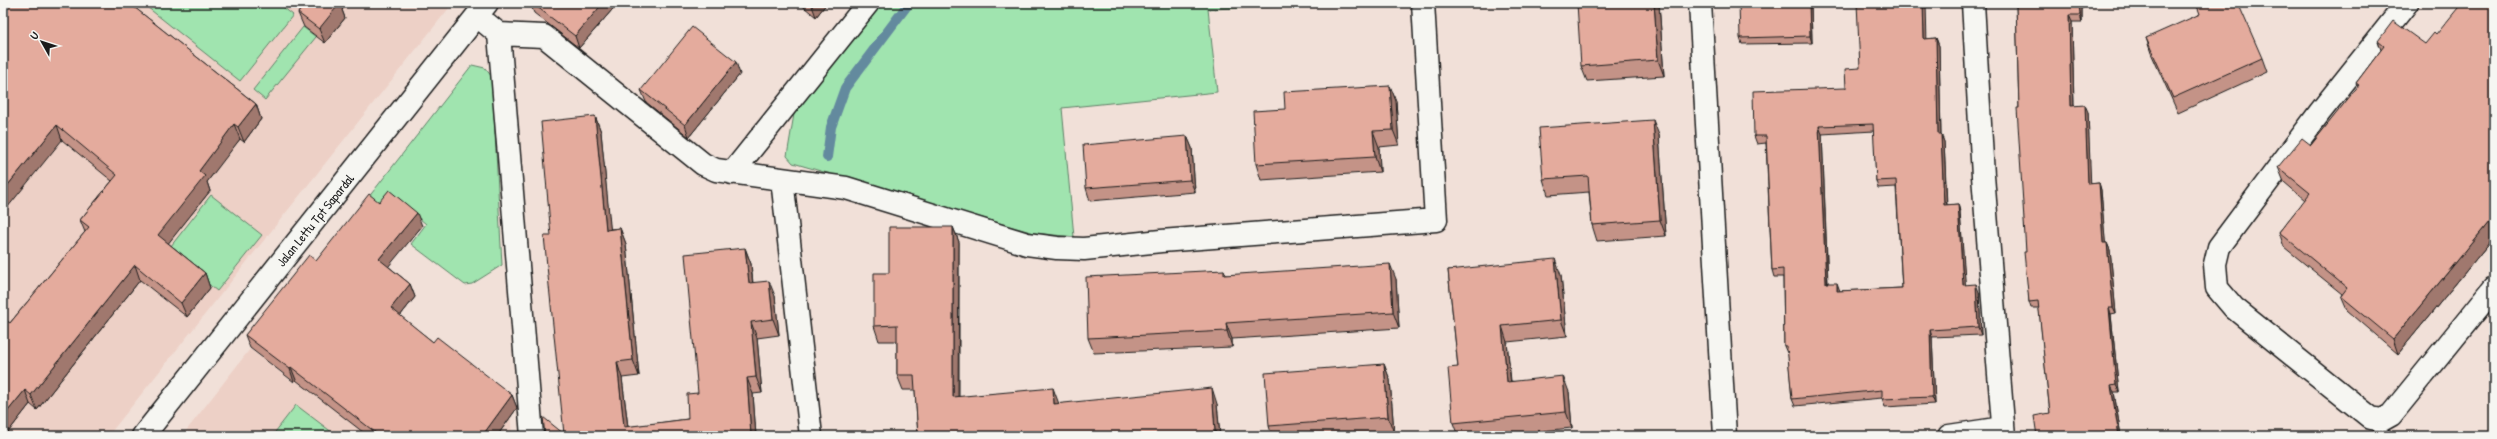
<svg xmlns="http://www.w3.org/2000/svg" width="2497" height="439" font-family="'Patrick Hand',sans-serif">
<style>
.built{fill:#edd0c6}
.green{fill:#a0e4af;stroke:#5e8066}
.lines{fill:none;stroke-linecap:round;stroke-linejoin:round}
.stream{stroke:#648a9e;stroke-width:10}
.minor-casing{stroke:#1c1c1c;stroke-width:25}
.minor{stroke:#f6f6f2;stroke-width:22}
.wall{fill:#c49387;stroke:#1c1c1c;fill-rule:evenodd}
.shaded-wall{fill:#a0786e;stroke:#1c1c1c}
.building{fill:#e4ab9d;stroke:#1c1c1c;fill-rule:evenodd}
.labels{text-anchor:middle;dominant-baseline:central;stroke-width:3;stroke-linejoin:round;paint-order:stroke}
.street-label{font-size:13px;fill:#1c1c1c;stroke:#f6f6f2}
</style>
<rect width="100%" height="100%" fill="#f1e0d8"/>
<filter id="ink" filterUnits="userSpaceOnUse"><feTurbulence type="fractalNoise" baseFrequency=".025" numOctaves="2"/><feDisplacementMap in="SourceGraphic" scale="8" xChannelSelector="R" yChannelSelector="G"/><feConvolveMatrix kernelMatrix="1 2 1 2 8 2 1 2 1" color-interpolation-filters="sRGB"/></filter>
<g filter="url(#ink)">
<path class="built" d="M 3,3 L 453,3 L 108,436 L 3,436 Z
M 361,298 L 509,399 L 512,436 L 182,436 L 250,349 L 294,383 Z"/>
<path class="green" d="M 142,3 L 278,3 L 293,15 L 240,81 Z
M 878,3 L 1392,3 L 1208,9 L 1217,92 L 1062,108 L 1074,237 L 1034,233 L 793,163 L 787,156 L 794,114 L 800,100 Z
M 303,27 L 316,37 L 265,100 L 253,90 Z
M 472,65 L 485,68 L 492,77 L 502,265 L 472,284 L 465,285 L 411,244 L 426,224 L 395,198 L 384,211 L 368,198 Z
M 211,195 L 262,235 L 217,291 L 167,251 Z
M 296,405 L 337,436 L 272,436 Z"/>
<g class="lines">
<path class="stream" d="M 827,157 L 831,127 L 845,88 L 909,3"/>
<g class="minor-casing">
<path id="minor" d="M 1700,3 L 1725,436
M 1973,3 L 1983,176 L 2004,436
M 2407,3 L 2320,112 L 2219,247 L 2215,264 L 2217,288 L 2234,308 L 2371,418 L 2382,420 L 2391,415 L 2494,288
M 487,24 L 499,34 L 532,436
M 499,34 L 544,36 L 703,164 L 716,170 L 846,188 L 1027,244 L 1057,248 L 1084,249 L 1161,241 L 1436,220 L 1423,3
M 732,173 L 868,3
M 782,179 L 811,436
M 143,436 L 487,3
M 1949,436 L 2003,428"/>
</g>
<use href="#minor" class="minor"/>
</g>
<path class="wall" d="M 3,3 L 134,3 L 134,4 L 135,8 L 256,104 L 261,119 L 244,142 L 240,139 L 225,157 L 207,182 L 210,191 L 168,243 L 205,273 L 210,288 L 187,317 L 140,280 L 37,410 L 30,404 L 5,436 L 10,323 L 85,232 L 80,220 L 112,181 L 62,140 Z
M 299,3 L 347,3 L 342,10 L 345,18 L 325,43 L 304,27 L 298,13 L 303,6 Z
M 530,3 L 618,3 L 579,48 L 534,13 Z
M 799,3 L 827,3 L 816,17 Z
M 1659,3 L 1664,76 L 1587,81 L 1581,66 Z
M 1811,3 L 1812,43 L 1742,44 L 1740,38 Z
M 2016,3 L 2082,3 L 2082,22 L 2072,22 L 2074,106 L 2088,112 L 2090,184 L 2099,183 L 2101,190 L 2105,243 L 2107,243 L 2110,250 L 2116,314 L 2111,315 L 2119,392 L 2114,392 L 2121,436 L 2037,436 L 2050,413 L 2039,308 L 2031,308 L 2029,302 L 2019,108 Z
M 2494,3 L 2494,237 L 2398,354 L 2347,310 L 2341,296 L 2342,294 L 2284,247 L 2279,232 L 2305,200 L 2284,182 L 2278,167 L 2311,145 L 2358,87 L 2356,83 L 2381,50 L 2378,41 L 2425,44 Z
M 1936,38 L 1939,46 L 1941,134 L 1944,142 L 1947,205 L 1958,204 L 1960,212 L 1965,285 L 1979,292 L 1981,335 L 1932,337 L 1935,404 L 1885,407 L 1882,398 L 1795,406 L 1792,399 L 1788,353 L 1787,353 L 1784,346 L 1783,277 L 1774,277 L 1772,270 L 1766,143 L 1757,144 L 1754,136 L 1846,88 L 1860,68 L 1927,39 ZM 1874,131 L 1876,181 L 1878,188 L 1896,187 L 1902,288 L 1840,291 L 1828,283 L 1822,134 Z
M 2146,38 L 2262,58 L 2267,72 L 2178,113 L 2151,53 Z
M 740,74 L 689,137 L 646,102 L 641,90 Z
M 1390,86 L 1396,101 L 1399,145 L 1379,147 L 1380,172 L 1261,180 L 1256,164 L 1285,109 Z
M 595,116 L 601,132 L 610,229 L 620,228 L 626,244 L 639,376 L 622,378 L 628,427 L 688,419 L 698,393 L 745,248 L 751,264 L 753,283 L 775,296 L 779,335 L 757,338 L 762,393 L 753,394 L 756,436 L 545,436 L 564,434 Z
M 1659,135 L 1666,236 L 1597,241 L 1592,225 L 1589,192 L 1548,195 L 1543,179 Z
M 1187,136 L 1192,148 L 1195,192 L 1090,201 L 1086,188 Z
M 379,202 L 422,226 L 388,266 L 410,284 L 415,297 L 400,316 L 433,342 L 512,395 L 517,408 L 497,436 L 368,436 L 296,380 L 294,382 L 250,348 L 245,335 L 316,261 Z
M 953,227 L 959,242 L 959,397 L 1059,404 L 1217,404 L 1220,436 L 918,436 L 915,390 L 903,390 L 897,375 L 897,341 L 879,341 L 874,326 L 889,273 Z
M 1224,270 L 1226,275 L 1396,279 L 1399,328 L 1232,339 L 1232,347 L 1094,353 L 1088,338 Z
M 1448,270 L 1561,275 L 1567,336 L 1507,342 L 1511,381 L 1569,392 L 1572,428 L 1489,436 L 1458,436 L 1453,423 L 1458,367 Z
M 1384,364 L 1390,380 L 1394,433 L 1352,436 L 1272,436 L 1269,426 Z"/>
<path class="shaded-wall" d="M 127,3 L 134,3 L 134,4 L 136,11 Z
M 336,3 L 347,3 L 342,10 L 345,18 L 325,43 L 319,29 Z
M 603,3 L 618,3 L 579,48 L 575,36 Z
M 811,3 L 827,3 L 816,17 Z
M 1654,3 L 1659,3 L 1664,76 L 1658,60 Z
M 1809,3 L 1811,3 L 1812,43 L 1810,36 Z
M 1923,3 L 1926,3 L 1927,46 L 1924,39 Z
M 2079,3 L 2082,3 L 2082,22 L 2080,15 Z
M 2069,15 L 2072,22 L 2074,113 L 2071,106 Z
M 1936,38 L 1939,46 L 1941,142 L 1938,134 Z
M 736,62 L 740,74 L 689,137 L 685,125 Z
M 1390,86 L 1396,101 L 1399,145 L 1393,130 Z
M 256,104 L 261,119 L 244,142 L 238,127 Z
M 2085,105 L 2088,112 L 2091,190 L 2088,184 Z
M 595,116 L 601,132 L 612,245 L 606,230 Z
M 1653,120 L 1659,135 L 1666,236 L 1660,220 Z
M 234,124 L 240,139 L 207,182 L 210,191 L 163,250 L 158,235 L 199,171 Z
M 57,125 L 62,140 L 3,213 L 3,191 Z
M 1819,126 L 1822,134 L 1828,291 L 1826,283 Z
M 1373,131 L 1379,147 L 1380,172 L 1375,157 Z
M 1941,134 L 1944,142 L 1947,213 L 1944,205 Z
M 1187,136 L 1192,148 L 1195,192 L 1190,180 Z
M 2099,183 L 2101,190 L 2106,250 L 2103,243 Z
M 1958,204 L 1960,212 L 1966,292 L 1963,285 Z
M 417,213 L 422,226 L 384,272 L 379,259 Z
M 2494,216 L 2494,237 L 2398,354 L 2393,339 Z
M 953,227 L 959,242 L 958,413 L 953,397 Z
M 620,228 L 626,244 L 639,376 L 633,360 Z
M 2107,243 L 2110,250 L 2116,314 L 2113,308 Z
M 745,248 L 751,264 L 754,299 L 749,283 Z
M 1555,259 L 1561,275 L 1567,336 L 1561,320 Z
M 1390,264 L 1396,279 L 1399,328 L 1393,312 Z
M 135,265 L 140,280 L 37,410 L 31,395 Z
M 205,273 L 210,288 L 187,317 L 181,303 Z
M 769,281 L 775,296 L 779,335 L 773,319 Z
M 1837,283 L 1840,291 L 1840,299 L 1837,291 Z
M 410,284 L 415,297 L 396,321 L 391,308 Z
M 1976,284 L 1979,292 L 1981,335 L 1978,327 Z
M 2109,308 L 2111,315 L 2119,392 L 2116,385 Z
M 751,322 L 757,338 L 762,393 L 756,377 Z
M 1226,323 L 1232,339 L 1232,347 L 1227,331 Z
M 1502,326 L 1507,342 L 1512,397 L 1507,382 Z
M 1930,330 L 1932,337 L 1935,404 L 1932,397 Z
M 617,362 L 622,378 L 629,436 L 624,427 Z
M 1384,364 L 1390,380 L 1394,433 L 1388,417 Z
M 291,367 L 296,380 L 294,382 L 290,369 Z
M 1563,376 L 1569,392 L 1572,428 L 1566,412 Z
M 747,378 L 753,394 L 756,436 L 751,436 Z
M 2111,386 L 2114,392 L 2121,436 L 2119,436 Z
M 1053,388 L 1059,404 L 1054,404 Z
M 1212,388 L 1217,404 L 1220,436 L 1217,436 L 1215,432 Z
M 25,390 L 30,404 L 5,436 L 3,436 L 3,417 Z
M 512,395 L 517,408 L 497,436 L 482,436 Z"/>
<path class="building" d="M 3,3 L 129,3 L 256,104 L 238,127 L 234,124 L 220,143 L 199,171 L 205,176 L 158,235 L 205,273 L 181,303 L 135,265 L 31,395 L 25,390 L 3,417 L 3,318 L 10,323 L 89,227 L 80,220 L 117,175 L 57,125 L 3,191 Z
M 306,3 L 340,3 L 319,29 L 298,13 Z
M 532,3 L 603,3 L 575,36 Z
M 1577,3 L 1654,3 L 1658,60 L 1581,66 Z
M 1739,3 L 1809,3 L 1810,36 L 1740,38 Z
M 1857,3 L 1923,3 L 1924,39 L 1936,38 L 1938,134 L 1941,134 L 1944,205 L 1958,204 L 1963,285 L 1976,284 L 1978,327 L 1930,330 L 1932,397 L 1882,399 L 1882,390 L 1792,399 L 1787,346 L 1784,346 L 1783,269 L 1772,270 L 1766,136 L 1754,136 L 1753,91 L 1846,88 L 1845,69 L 1860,68 ZM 1873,124 L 1876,181 L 1896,180 L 1902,288 L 1837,291 L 1837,283 L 1826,283 L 1819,126 Z
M 2016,3 L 2079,3 L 2080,15 L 2069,15 L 2071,106 L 2085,105 L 2088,184 L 2099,183 L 2103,243 L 2107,243 L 2113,308 L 2109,308 L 2116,385 L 2111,386 L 2119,436 L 2037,436 L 2034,416 L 2050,413 L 2038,301 L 2029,302 L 2024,252 L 2026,252 L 2017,108 L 2019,108 Z
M 2196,3 L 2238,3 L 2262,58 L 2173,98 L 2146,38 L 2200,14 Z
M 2462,3 L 2494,3 L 2494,216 L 2393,339 L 2341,296 L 2347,288 L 2279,232 L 2310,193 L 2278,167 L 2302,138 L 2311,145 L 2359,85 L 2356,83 L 2384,46 L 2378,41 L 2393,21 L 2425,44 L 2434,33 L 2436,35 Z
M 692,27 L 736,62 L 685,125 L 641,90 Z
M 1390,86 L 1393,130 L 1373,131 L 1375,157 L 1256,164 L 1253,111 L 1285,109 L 1284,92 Z
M 595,116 L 606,230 L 620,228 L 633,360 L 617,362 L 624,427 L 688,419 L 687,394 L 698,393 L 685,254 L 745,248 L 749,283 L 769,281 L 773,319 L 751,322 L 756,377 L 747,378 L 751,436 L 545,436 L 543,417 L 564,434 L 544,236 L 551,236 L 541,122 Z
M 1653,120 L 1660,220 L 1592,225 L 1588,176 L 1543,179 L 1539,128 Z
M 1187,136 L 1190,180 L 1086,188 L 1083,145 Z
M 389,190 L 417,213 L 379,259 L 410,284 L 391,308 L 433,342 L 437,337 L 512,395 L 482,436 L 380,436 L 291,367 L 290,369 L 245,335 L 309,255 L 316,261 L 369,194 L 379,202 Z
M 889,227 L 953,227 L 953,397 L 1053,388 L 1054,404 L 1212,388 L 1215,432 L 1175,436 L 918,436 L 914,375 L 897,375 L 897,325 L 874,326 L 874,273 L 889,273 Z
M 1555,259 L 1561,320 L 1502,326 L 1507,382 L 1563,376 L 1566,412 L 1453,423 L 1448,368 L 1458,367 L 1448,270 Z
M 1390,264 L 1393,312 L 1226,323 L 1227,331 L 1088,338 L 1086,277 L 1224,270 L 1224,275 Z
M 1384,364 L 1388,417 L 1269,426 L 1265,373 Z"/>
</g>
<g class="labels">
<g class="street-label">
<text transform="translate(315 220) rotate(-51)">Jalan Lettu Tpt Sapardal</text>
</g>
</g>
<rect width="2497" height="439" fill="none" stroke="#f6f6f2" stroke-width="16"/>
<rect x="8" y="8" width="2481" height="423" fill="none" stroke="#1c1c1c" stroke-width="1.5" filter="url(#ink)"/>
<g transform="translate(42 42) rotate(309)" stroke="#f6f6f2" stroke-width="3" paint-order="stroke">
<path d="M0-3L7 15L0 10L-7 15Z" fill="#1c1c1c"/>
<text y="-6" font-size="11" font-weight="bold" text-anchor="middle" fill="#1c1c1c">U</text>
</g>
</svg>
